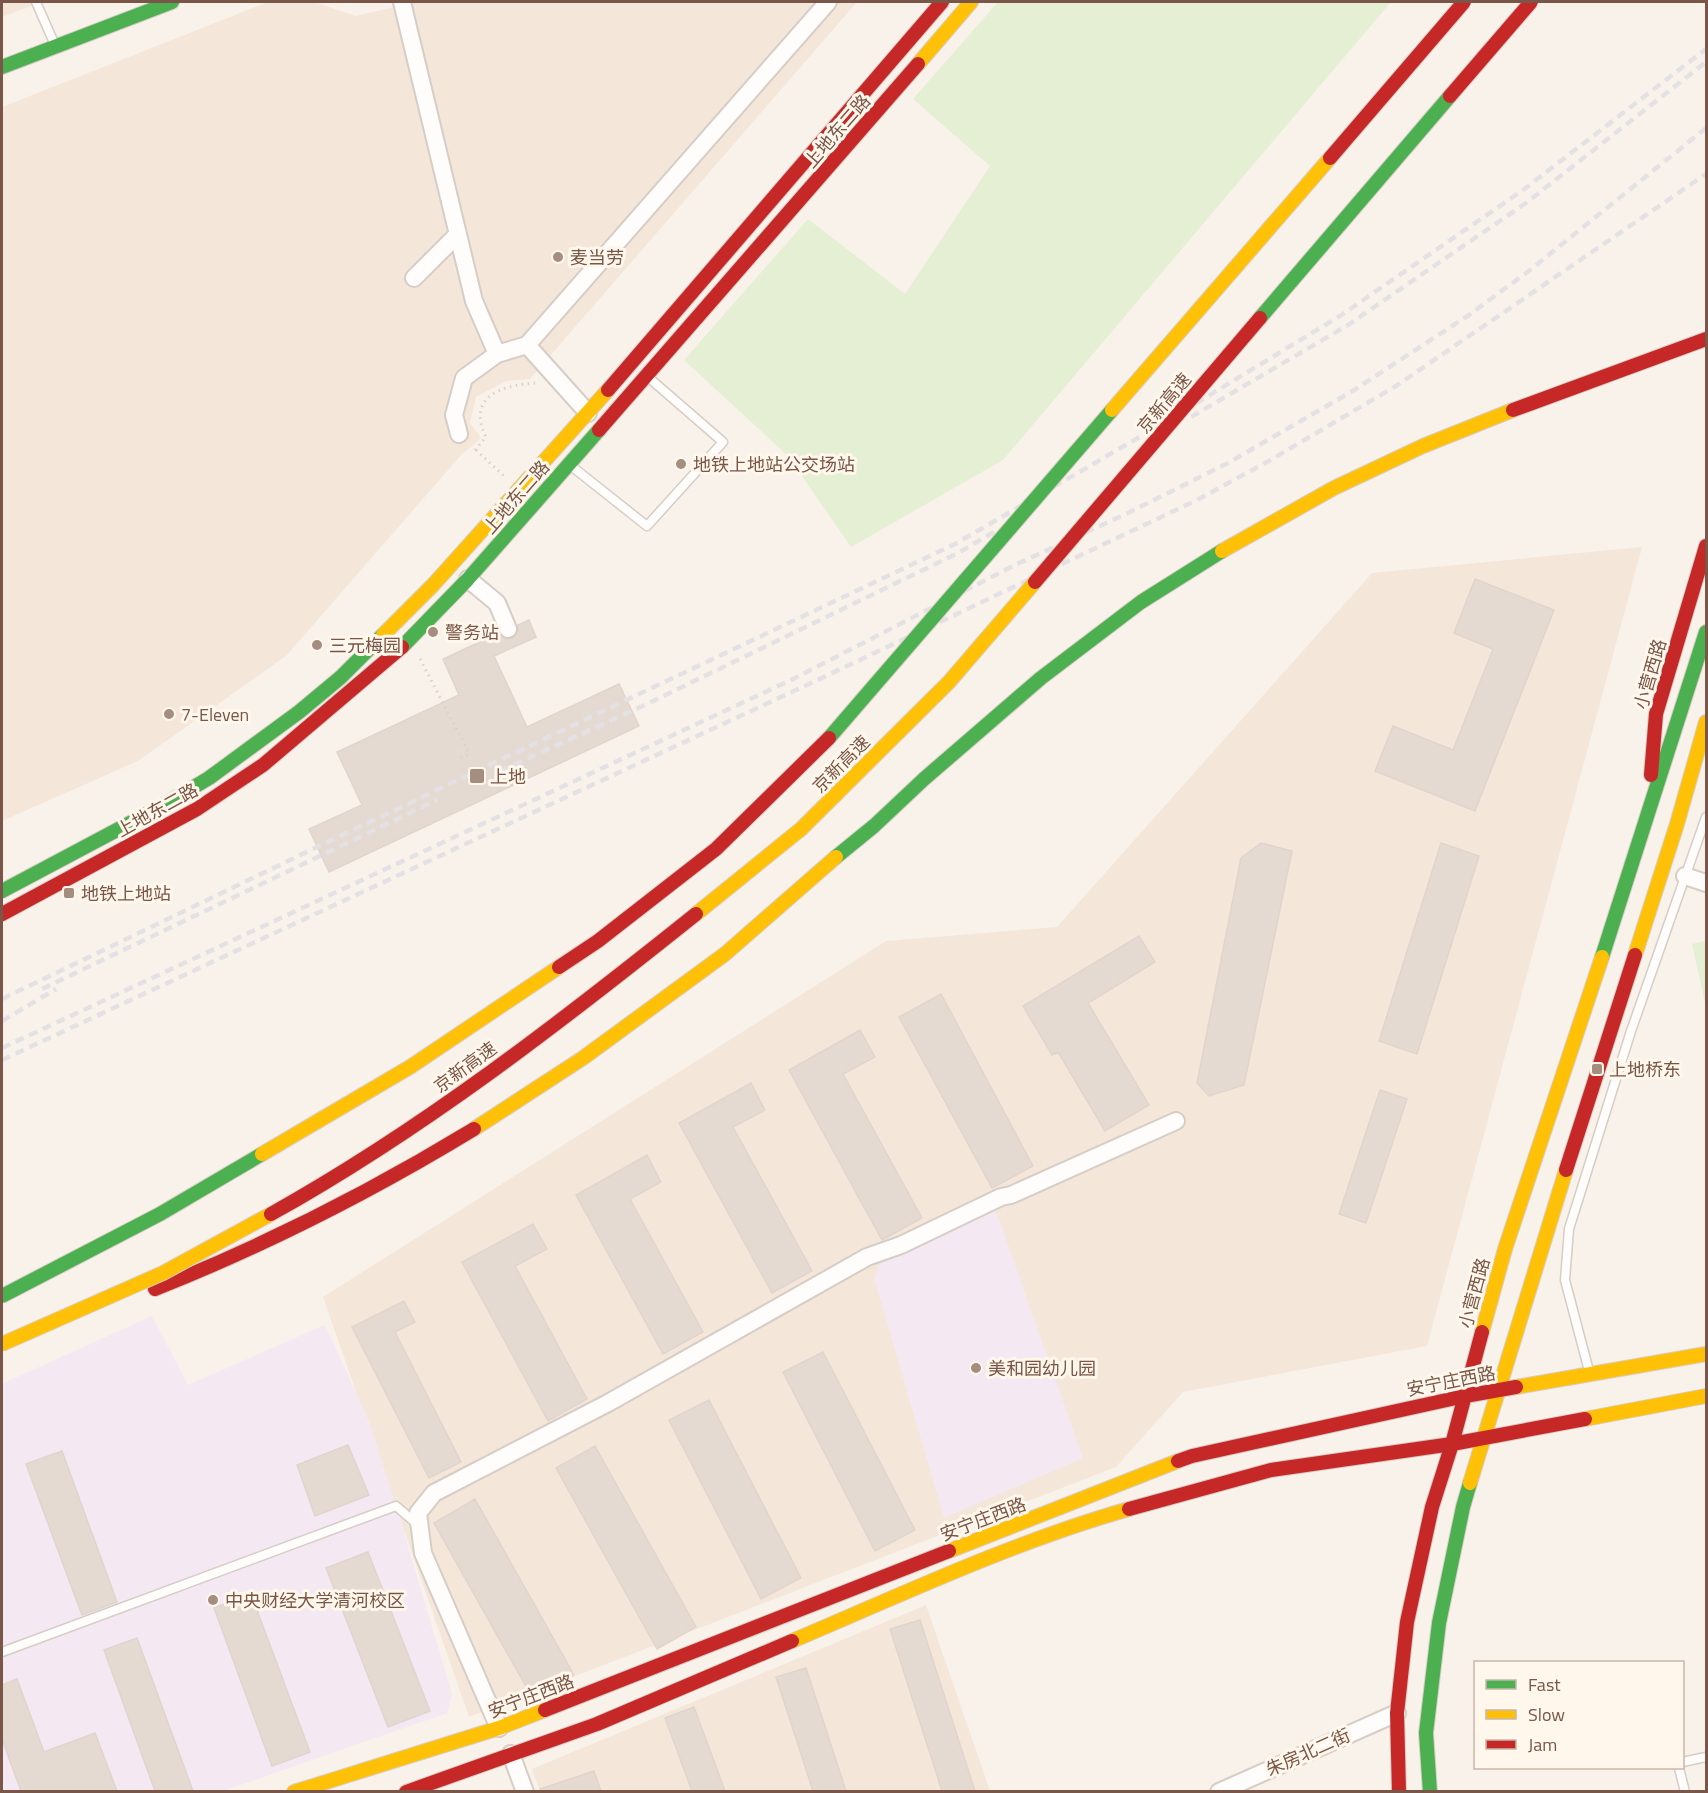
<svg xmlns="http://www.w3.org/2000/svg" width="1708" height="1793" font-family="'Titillium Web','Noto Sans SC',sans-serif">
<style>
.residential{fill:#f4e7da}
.education{fill:#f4e8f3}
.green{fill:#e5efd3}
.building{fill:#e5dad1;stroke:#e1d4cc;stroke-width:1.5}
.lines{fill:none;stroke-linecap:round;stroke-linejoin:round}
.lane-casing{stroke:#d6cdc6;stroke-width:11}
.street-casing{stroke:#d6cdc6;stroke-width:20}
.fast-casing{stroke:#d7cdc6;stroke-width:16}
.slow-casing{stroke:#d7cdc6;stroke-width:16}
.jam-casing{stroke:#d7cdc6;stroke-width:16}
.path{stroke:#dbd1cc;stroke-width:3;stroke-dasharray:1.5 4.5;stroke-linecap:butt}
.lane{stroke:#fefdfc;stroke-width:8}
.street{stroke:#fefdfc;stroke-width:16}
.fast{stroke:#4caf50;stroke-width:14}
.slow{stroke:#ffc107;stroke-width:14}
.jam{stroke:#c62828;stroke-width:14}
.rail{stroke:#e4e1e5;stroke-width:4.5;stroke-dasharray:9 6;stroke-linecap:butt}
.fast-bridge-casing{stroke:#dacfc8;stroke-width:16;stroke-linecap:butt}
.slow-bridge-casing{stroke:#dacfc8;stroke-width:16;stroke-linecap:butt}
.jam-bridge-casing{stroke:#dacfc8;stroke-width:16;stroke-linecap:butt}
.fast-bridge{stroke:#4caf50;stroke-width:14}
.slow-bridge{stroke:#ffc107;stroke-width:14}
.jam-bridge{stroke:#c62828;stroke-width:14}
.poi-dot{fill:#a58d80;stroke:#fff7ec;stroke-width:2}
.labels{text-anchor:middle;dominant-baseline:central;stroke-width:6;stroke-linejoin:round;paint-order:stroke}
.street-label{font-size:18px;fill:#795647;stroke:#fff7ec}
.poi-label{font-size:18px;fill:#795647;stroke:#fff7ec;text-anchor:start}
</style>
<rect width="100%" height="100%" fill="#f8f2ea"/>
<path class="residential" d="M 2,2 L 42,2 L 2,17 Z
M 268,2 L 314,2 L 356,16 L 403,5 L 409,2 L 857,2 L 530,379 L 506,381 L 476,397 L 470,423 L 481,438 L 462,454 L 286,656 L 138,761 L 2,821 L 2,107 Z
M 1642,547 L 1427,1346 L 1183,1392 L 1116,1467 L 469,1717 L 323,1297 L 886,941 L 1057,927 L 1372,573 Z
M 926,1605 L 990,1791 L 540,1791 L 532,1769 Z"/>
<path class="education" d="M 995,1208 L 1083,1458 L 944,1518 L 874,1278 L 884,1257 Z
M 152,1316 L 188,1385 L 325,1325 L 369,1421 L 396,1506 L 452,1694 L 447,1713 L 223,1791 L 2,1791 L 2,1384 Z"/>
<path class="green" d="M 998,2 L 1391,2 L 1003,460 L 851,547 L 788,456 L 684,360 L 808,219 L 905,294 L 990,166 L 913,99 Z
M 1706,941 L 1706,1003 L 1705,1003 L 1692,944 Z"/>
<path class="building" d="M 1475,579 L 1554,610 L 1475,811 L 1375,771 L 1393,726 L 1453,750 L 1493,649 L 1454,633 Z
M 529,620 L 536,637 L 494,656 L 527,727 L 619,684 L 639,726 L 329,872 L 309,829 L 362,805 L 337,752 L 459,695 L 443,659 L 499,633 L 506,639 L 513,638 L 518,631 L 518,625 Z
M 1261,843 L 1292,851 L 1244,1085 L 1209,1096 L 1197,1083 L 1241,858 Z
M 1441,843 L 1479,856 L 1417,1054 L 1379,1041 Z
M 1139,936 L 1155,962 L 1088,1003 L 1149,1105 L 1105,1131 L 1058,1052 L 1052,1055 L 1023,1006 Z
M 941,994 L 1033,1166 L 992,1188 L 899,1017 Z
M 860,1030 L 875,1057 L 843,1074 L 922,1218 L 882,1240 L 789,1070 Z
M 751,1083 L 765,1110 L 733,1127 L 812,1271 L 772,1293 L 679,1123 Z
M 1380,1090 L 1407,1099 L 1366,1223 L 1339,1214 Z
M 647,1155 L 661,1182 L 630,1199 L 703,1332 L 663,1354 L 576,1195 Z
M 533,1224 L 547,1249 L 515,1266 L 587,1399 L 548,1421 L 462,1262 Z
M 404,1301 L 415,1322 L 395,1332 L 461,1462 L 429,1478 L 352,1327 Z
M 823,1352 L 915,1530 L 875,1551 L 783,1372 Z
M 709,1400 L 801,1578 L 761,1599 L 669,1420 Z
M 348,1445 L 369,1495 L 315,1516 L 297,1465 Z
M 595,1446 L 696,1627 L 657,1649 L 556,1468 Z
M 62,1451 L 117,1602 L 82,1615 L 26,1464 Z
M 475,1499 L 574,1675 L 533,1699 L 434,1523 Z
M 368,1552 L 430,1711 L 388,1727 L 326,1568 Z
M 251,1594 L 310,1752 L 272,1766 L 214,1608 Z
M 920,1620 L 975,1791 L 942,1791 L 890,1629 Z
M 137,1638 L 193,1791 L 155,1791 L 104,1650 Z
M 806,1668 L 846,1791 L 813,1791 L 776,1677 Z
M 17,1679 L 44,1752 L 95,1733 L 117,1791 L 21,1791 L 2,1739 L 2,1685 Z
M 694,1707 L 725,1791 L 692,1791 L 665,1718 Z
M 594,1771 L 601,1791 L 541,1791 L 540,1789 Z"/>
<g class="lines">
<g class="lane-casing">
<path id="lane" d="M 36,2 L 55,45
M 570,465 L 647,526 L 723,442 L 648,377
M 1589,1371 L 1565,1280 L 1569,1229 L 1631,1031 L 1706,817
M 2,1652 L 396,1506 L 417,1524
M 1682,1762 L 1706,1757
M 1679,1768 L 1685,1792"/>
</g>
<g class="street-casing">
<path id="street" d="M 402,2 L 474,301 L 497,354
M 414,278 L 458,234
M 527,345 L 588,413
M 459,434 L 454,415 L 464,378 L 497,354 L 527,345 L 828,2
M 468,579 L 497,603 L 508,629
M 1685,876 L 1706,883
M 499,1728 L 423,1553 L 418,1513 L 434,1493 L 608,1403 L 867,1257 L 901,1245 L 1001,1197 L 1011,1195 L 1176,1121
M 511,1754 L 525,1792
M 1219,1792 L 1397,1713"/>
</g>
<g class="fast-casing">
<path id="fast" d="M 2,67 L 172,2
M 402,647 L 468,579 L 599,430
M 836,857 L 874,826 L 924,779 L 1041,678 L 1141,602 L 1222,551
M 2,891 L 162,806 L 209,778 L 299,712 L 341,677 L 383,635
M 1602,957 L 1706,632
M 1430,1792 L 1426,1733 L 1439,1623 L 1463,1507 L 1470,1483"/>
</g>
<g class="slow-casing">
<path id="slow" d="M 918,64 L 971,2
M 1222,551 L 1334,488 L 1423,446 L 1513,410
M 383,635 L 433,585 L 608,390
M 1635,955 L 1677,824 L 1706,722
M 474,1129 L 583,1058 L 725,954 L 836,857
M 1482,1332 L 1505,1249 L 1602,957
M 1516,1387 L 1706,1354
M 1585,1419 L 1706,1396
M 1470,1483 L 1566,1170
M 949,1551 L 1178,1461
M 792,1641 C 903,1594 1013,1542 1129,1509
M 294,1792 L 499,1728 L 545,1710"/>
</g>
<g class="jam-casing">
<path id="jam" d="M 608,390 L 942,2
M 1513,410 L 1706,339
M 599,430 L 918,64
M 1651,775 L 1656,714 L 1706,546
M 2,914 L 197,809 L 263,765 L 402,647
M 1566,1170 L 1635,955
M 155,1289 C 266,1245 372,1191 474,1129
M 1178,1461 L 1192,1456 L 1465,1396 L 1516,1387
M 1129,1509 L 1271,1470 L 1452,1444 L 1585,1419
M 545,1710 L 949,1551
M 406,1792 L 597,1724 L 792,1641
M 1399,1792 L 1397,1713 L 1407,1622 L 1432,1507 L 1452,1444 L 1482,1332"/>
</g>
<path class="path" d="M 475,450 L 486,437 C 466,396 502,385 537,383
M 476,450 L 504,476
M 420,659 L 468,751 L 468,755 L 461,757"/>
<use href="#lane" class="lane"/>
<use href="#street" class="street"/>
<use href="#fast" class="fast"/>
<use href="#slow" class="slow"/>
<use href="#jam" class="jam"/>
<path class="rail" d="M 1191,417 L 1348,325 L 1526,203 L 1706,62
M 500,771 L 649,703 L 958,553 L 999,529
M 42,989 L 437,800
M 2,999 L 319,846 L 955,544 L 1157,427 L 1340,316 L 1523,190 L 1706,49
M 2,1021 L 56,989
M 2,1048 L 791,680 L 1015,565 L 1130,512 L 1228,463 L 1351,392 L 1469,315 L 1530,270 L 1706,128
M 2,1060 L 826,676 L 1197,500 L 1267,462 L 1396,386 L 1706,174"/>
<g class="fast-bridge-casing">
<path id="fast-bridge" d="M 1260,318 L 1450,96
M 829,738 L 1112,410
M 2,1296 L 160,1214 L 262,1154"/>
</g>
<g class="slow-bridge-casing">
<path id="slow-bridge" d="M 1112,410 L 1330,158
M 696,914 L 801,829 L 949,682 L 1035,582
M 262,1154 L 410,1067 L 559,967
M 2,1344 L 163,1273 L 271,1214"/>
</g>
<g class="jam-bridge-casing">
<path id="jam-bridge" d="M 1450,96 L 1531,2
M 1330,158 L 1464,2
M 1035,582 L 1260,318
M 559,967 L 598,941 L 716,849 L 829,738
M 271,1214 C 422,1130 561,1022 696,914"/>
</g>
<use href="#fast-bridge" class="fast-bridge"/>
<use href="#slow-bridge" class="slow-bridge"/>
<use href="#jam-bridge" class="jam-bridge"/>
</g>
<g class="poi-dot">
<circle cx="558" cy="257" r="6"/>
<circle cx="681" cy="464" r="6"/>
<circle cx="433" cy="632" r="6"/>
<circle cx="317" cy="645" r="6"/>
<circle cx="169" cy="714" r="6"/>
<rect x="469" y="768" width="16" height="16" rx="3"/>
<rect x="63" y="887" width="12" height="12" rx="3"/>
<rect x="1591" y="1063" width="12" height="12" rx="3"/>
<circle cx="976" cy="1368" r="6"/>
<circle cx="213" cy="1600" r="6"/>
</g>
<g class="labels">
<g class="street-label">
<text transform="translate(837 131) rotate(-49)">上地东二路</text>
<text transform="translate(1164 403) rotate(-50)">京新高速</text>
<text transform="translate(516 497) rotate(-49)">上地东二路</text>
<text transform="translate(1650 674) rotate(-74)">小营西路</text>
<text transform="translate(841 764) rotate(-45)">京新高速</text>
<text transform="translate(157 810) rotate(-29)">上地东二路</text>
<text transform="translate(465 1067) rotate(-36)">京新高速</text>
<text transform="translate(1474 1293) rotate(-75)">小营西路</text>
<text transform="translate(1451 1381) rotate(-11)">安宁庄西路</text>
<text transform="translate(983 1519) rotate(-21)">安宁庄西路</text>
<text transform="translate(531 1696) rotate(-21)">安宁庄西路</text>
<text transform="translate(1308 1752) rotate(-24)">朱房北二街</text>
</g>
<g class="poi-label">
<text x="570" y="257">麦当劳</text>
<text x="693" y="464">地铁上地站公交场站</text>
<text x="445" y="632">警务站</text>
<text x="329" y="645">三元梅园</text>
<text x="181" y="714">7-Eleven</text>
<text x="490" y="776">上地</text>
<text x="81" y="893">地铁上地站</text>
<text x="1609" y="1069">上地桥东</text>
<text x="988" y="1368">美和园幼儿园</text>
<text x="225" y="1600">中央财经大学清河校区</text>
</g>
</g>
<rect width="1708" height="1793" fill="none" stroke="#795647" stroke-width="6"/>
<rect x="1474" y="1661" width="210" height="108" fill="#fff7ec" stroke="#c9b7aa" stroke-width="1.5"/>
<rect x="1486" y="1680" width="30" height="9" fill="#4caf50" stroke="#c9b7aa" stroke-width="1.5"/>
<text x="1528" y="1691" font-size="18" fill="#795647">Fast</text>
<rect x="1486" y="1710" width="30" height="9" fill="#ffc107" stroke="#c9b7aa" stroke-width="1.5"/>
<text x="1528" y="1721" font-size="18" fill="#795647">Slow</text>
<rect x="1486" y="1740" width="30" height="9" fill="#c62828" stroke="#c9b7aa" stroke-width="1.5"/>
<text x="1528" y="1751" font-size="18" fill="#795647">Jam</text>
</svg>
